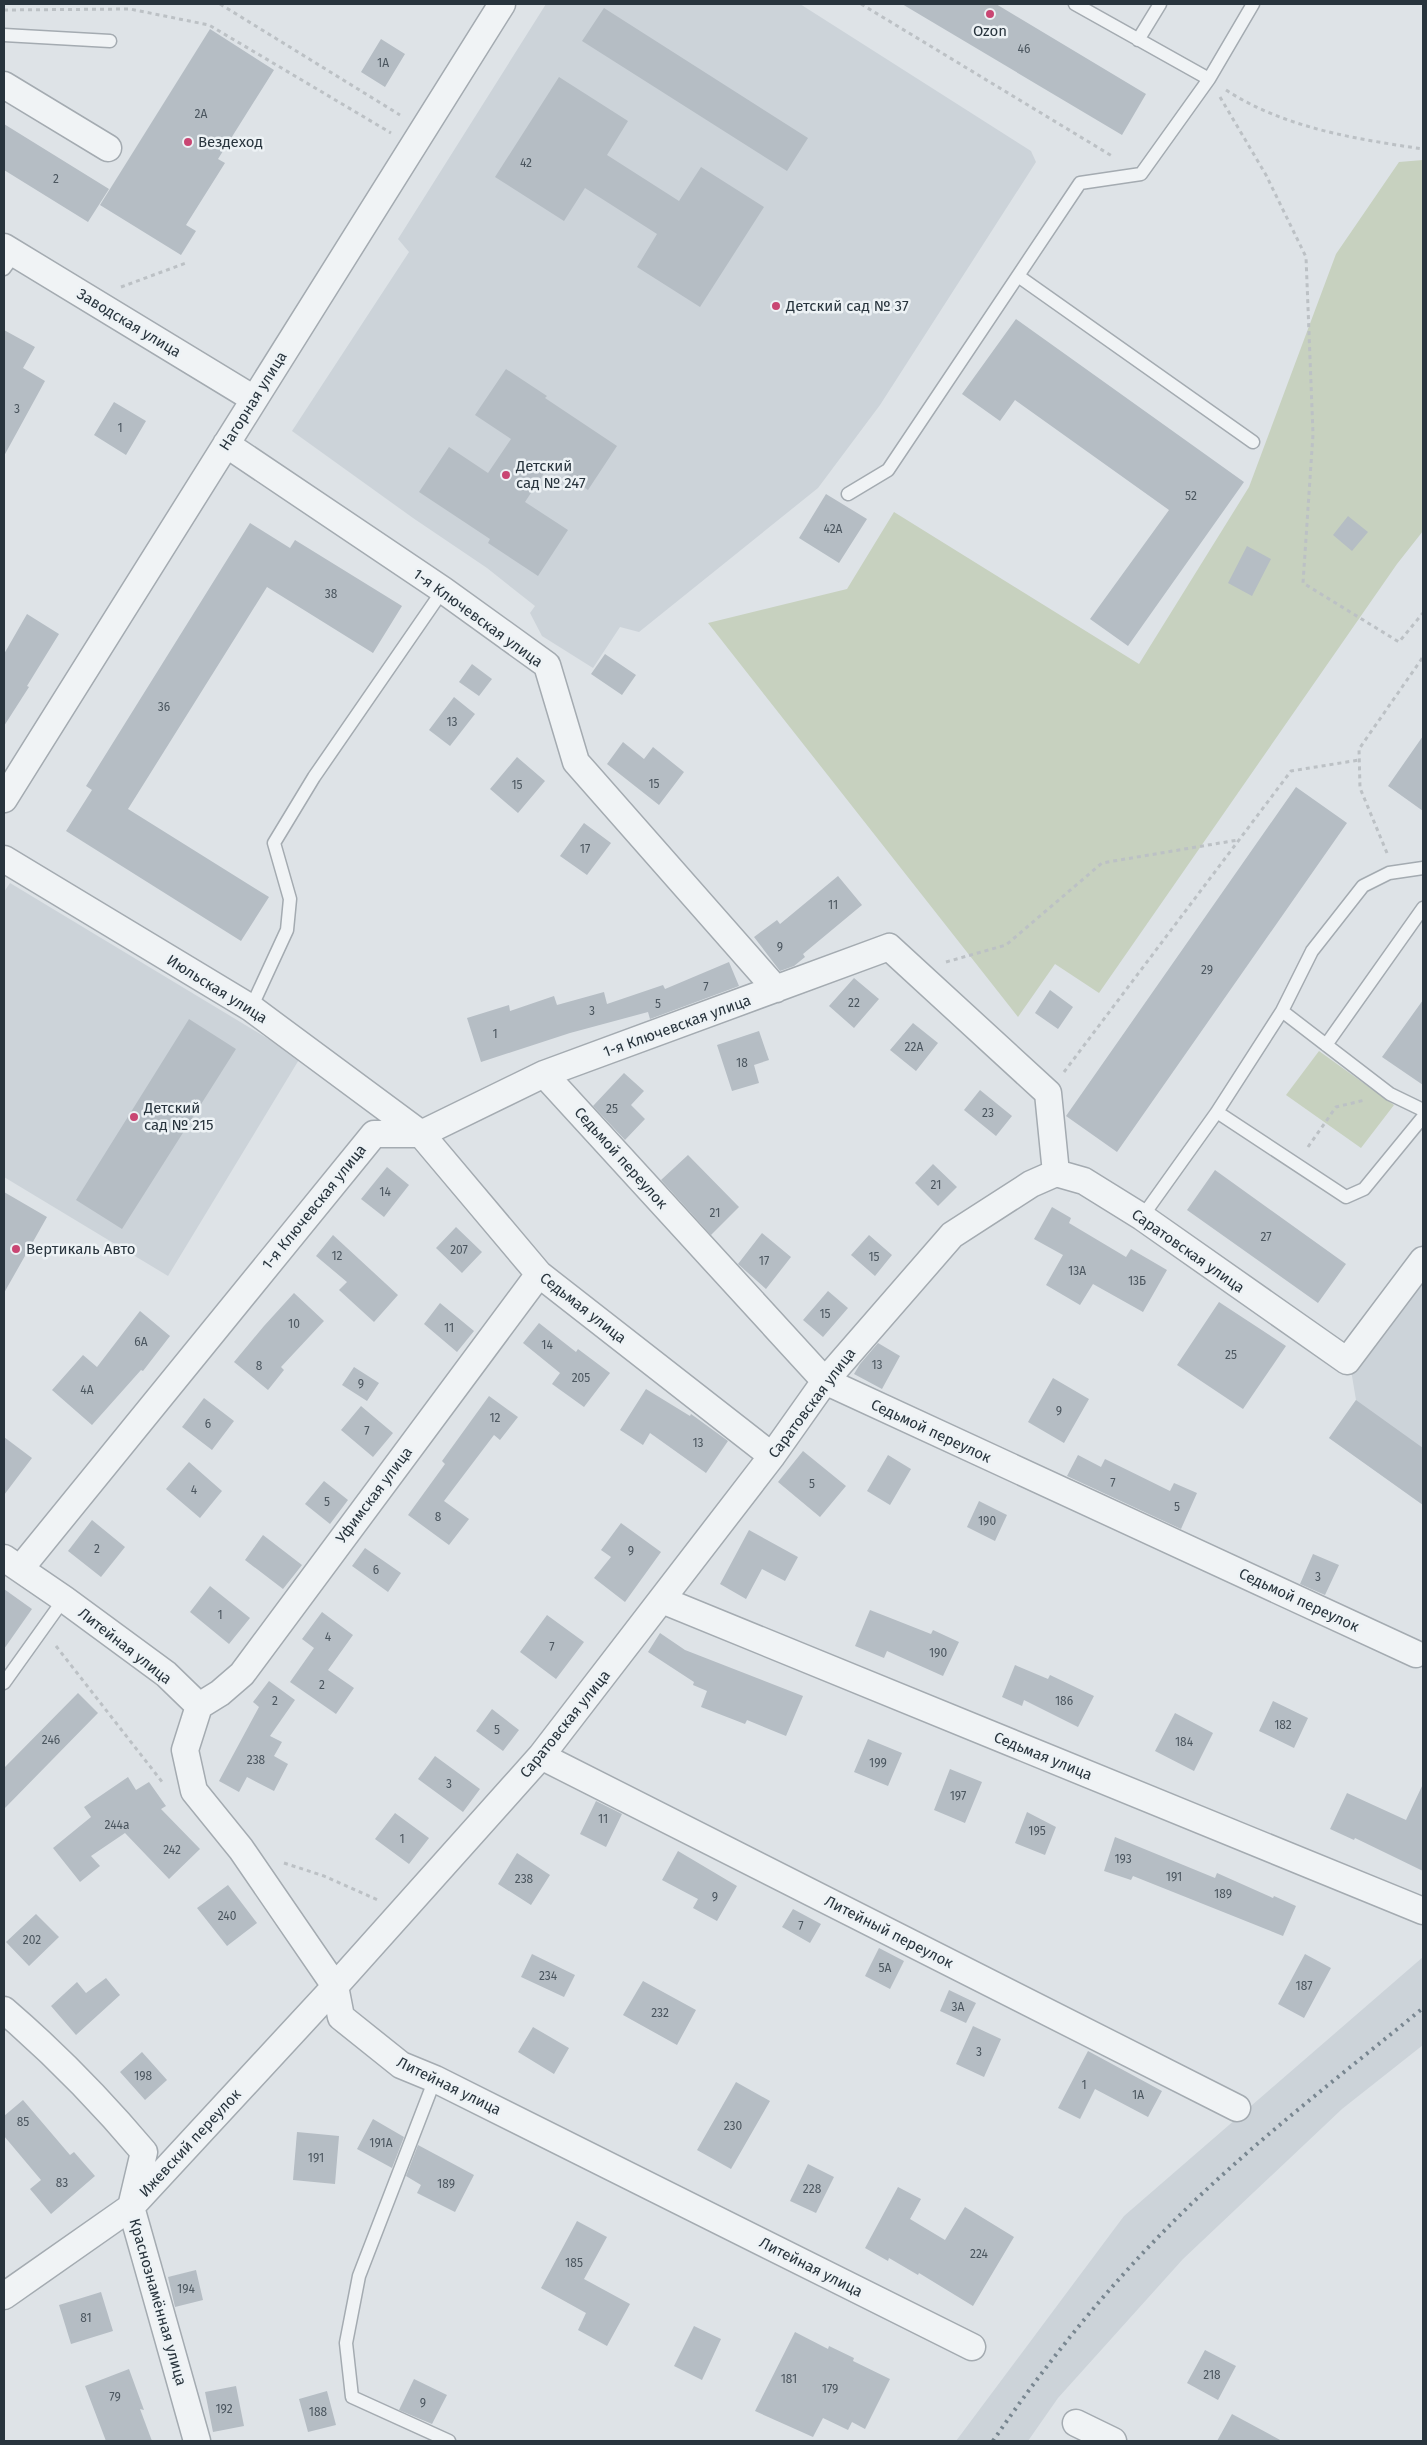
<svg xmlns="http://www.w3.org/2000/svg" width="1427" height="2445" font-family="'Fira Sans',sans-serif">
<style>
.built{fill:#ccd3d9}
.green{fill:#c7d1bf}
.building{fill:#b5bdc4}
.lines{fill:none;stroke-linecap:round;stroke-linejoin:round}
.service-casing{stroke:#a4abb1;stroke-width:15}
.minor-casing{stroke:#a4abb1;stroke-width:29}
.path{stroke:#bcc1c5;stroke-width:3;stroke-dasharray:4 4;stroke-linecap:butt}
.service{stroke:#f0f3f5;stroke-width:12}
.minor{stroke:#f0f3f5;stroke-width:26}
.rail{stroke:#788690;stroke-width:4;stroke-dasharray:2.5 5;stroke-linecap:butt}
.poi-dot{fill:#c94673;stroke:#edf2f5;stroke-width:2}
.labels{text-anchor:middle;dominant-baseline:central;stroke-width:5;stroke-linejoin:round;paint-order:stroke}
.number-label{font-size:12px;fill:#4b565f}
.poi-label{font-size:15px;fill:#28343d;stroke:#edf2f5;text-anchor:start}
.street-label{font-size:15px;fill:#28343d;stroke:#edf2f5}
</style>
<rect width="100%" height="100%" fill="#dee3e7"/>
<path class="built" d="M 546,4 L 800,4 L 1031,151 L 1036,162 L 880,405 L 818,488 L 639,632 L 620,627 L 593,668 L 542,636 L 530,613 L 535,606 L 487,568 L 413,518 L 292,431 L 409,252 L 398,239 Z
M 10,883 L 300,1058 L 168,1276 L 4,1177 L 4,892 Z
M 1423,1274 L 1423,1505 L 1329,1438 L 1356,1400 L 1351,1370 Z
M 1423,1957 L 1423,2045 L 1342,2109 L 1183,2259 L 1058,2398 L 1028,2441 L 956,2441 L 1124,2216 Z"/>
<path class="green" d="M 1423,160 L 1423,531 L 1397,564 L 1099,993 L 1055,964 L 1018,1017 L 708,623 L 847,589 L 894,512 L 1139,664 L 1249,487 L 1336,254 L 1399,162 Z
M 1319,1051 L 1394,1105 L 1361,1148 L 1286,1095 Z"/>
<path class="building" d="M 902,4 L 996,4 L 1146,94 L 1122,135 Z
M 604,8 L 808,138 L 787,171 L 582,41 Z
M 210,29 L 274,70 L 218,159 L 225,163 L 186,225 L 196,231 L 181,255 L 100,205 Z
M 381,39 L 405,54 L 385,87 L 361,72 Z
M 559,77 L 628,121 L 607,155 L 679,201 L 701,167 L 764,207 L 700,307 L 637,267 L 657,234 L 585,188 L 564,221 L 495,177 Z
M 4,124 L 109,189 L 88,222 L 4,170 Z
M 1016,319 L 1244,482 L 1128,646 L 1090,619 L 1169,510 L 1015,400 L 1000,421 L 962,394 Z
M 4,330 L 35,347 L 23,368 L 45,381 L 4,456 Z
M 506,369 L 547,396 L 545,398 L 617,446 L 588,490 L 550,464 L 525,502 L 568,530 L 538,576 L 488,543 L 490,539 L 419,492 L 449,447 L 488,473 L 511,439 L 475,415 Z
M 114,402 L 146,421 L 126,455 L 94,435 Z
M 826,494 L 867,519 L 839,563 L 799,538 Z
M 1348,516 L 1368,532 L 1352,551 L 1333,535 Z
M 250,523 L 290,548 L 295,540 L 402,606 L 373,653 L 267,587 L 128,809 L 269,897 L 241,941 L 66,831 L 92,790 L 86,786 Z
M 1247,546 L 1271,559 L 1252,596 L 1228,583 Z
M 27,614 L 59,634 L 27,686 L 29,687 L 4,726 L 4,654 Z
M 605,654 L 636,675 L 622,695 L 591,674 Z
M 472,664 L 492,679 L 479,696 L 459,682 Z
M 454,697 L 475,714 L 450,746 L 429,730 Z
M 1423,736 L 1423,811 L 1388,786 Z
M 623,742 L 644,759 L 653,747 L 684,772 L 659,805 L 607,764 Z
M 517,757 L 545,781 L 518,813 L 490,789 Z
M 1296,787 L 1347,823 L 1117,1152 L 1066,1116 Z
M 584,823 L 611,843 L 587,875 L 560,856 Z
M 838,876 L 862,905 L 803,954 L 805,957 L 794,966 L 780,971 L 754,937 L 777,920 L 780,924 Z
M 729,962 L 739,986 L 650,1019 L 648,1012 L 570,1033 L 481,1062 L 467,1018 L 509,1005 L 510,1011 L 554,996 L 557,1005 L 604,992 L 607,1004 L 663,985 L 665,989 Z
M 854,978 L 879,999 L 854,1028 L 829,1006 Z
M 1050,990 L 1073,1007 L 1058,1029 L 1035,1013 Z
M 1423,1000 L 1423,1085 L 1382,1057 Z
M 189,1019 L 236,1049 L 122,1229 L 76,1200 Z
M 913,1023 L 938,1043 L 916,1071 L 890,1050 Z
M 759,1031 L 769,1060 L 754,1065 L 759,1083 L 732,1091 L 717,1045 Z
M 624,1073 L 644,1091 L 631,1105 L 645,1119 L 625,1140 L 593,1106 Z
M 980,1090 L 1012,1116 L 996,1136 L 964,1110 Z
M 688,1155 L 739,1207 L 711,1235 L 661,1180 Z
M 933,1164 L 957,1187 L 938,1206 L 915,1183 Z
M 387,1167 L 409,1185 L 384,1217 L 361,1199 Z
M 1215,1170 L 1346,1264 L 1318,1303 L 1187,1210 Z
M 4,1192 L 47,1217 L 4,1293 Z
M 1052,1207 L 1071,1218 L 1069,1223 L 1126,1257 L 1131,1249 L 1167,1270 L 1143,1312 L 1093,1284 L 1080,1305 L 1046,1285 L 1063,1255 L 1034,1239 Z
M 456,1227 L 482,1252 L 462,1273 L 436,1248 Z
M 762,1233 L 791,1257 L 766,1289 L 738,1264 Z
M 333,1235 L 398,1295 L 374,1322 L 339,1290 L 347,1282 L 316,1256 Z
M 869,1235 L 892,1255 L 875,1276 L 851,1255 Z
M 828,1291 L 848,1308 L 823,1337 L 803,1320 Z
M 294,1293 L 324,1321 L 281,1367 L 284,1370 L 268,1390 L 234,1362 L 264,1326 Z
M 1219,1302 L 1286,1346 L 1243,1409 L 1177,1365 Z
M 440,1303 L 474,1331 L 457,1352 L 424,1324 Z
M 140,1311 L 170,1336 L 143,1371 L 141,1370 L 92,1425 L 52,1390 L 83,1355 L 97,1367 Z
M 539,1323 L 576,1352 L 578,1349 L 610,1373 L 584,1407 L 552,1384 L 560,1373 L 523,1343 Z
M 878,1343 L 900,1356 L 882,1389 L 854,1374 L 860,1364 Z
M 354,1367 L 379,1383 L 367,1401 L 342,1385 Z
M 1053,1378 L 1089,1399 L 1064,1443 L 1028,1422 Z
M 646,1389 L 690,1416 L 691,1414 L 728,1441 L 706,1473 L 650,1433 L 643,1445 L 620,1430 Z
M 489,1396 L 518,1417 L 500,1440 L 494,1435 L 444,1501 L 469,1519 L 449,1545 L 408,1515 L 445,1464 L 442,1461 Z
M 204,1398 L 234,1421 L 212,1450 L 182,1427 Z
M 1356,1400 L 1423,1448 L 1423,1505 L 1329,1438 Z
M 361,1406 L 393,1433 L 373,1457 L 341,1430 Z
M 4,1437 L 32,1458 L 4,1495 Z
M 803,1451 L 846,1486 L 820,1517 L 778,1482 Z
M 888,1455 L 911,1469 L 890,1505 L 867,1491 Z
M 1078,1455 L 1101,1467 L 1105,1459 L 1170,1491 L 1174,1483 L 1197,1493 L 1181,1529 L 1067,1476 Z
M 189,1462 L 222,1491 L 200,1518 L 166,1489 Z
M 324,1481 L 348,1500 L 330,1524 L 305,1504 Z
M 979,1501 L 1007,1515 L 995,1541 L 967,1527 Z
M 92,1520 L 125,1547 L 101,1577 L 68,1551 Z
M 621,1523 L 661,1552 L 625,1602 L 594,1578 L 611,1557 L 601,1550 Z
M 749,1530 L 798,1557 L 785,1581 L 762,1569 L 746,1599 L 720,1584 Z
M 263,1535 L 302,1565 L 283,1589 L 245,1560 Z
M 365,1548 L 401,1573 L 388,1592 L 352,1566 Z
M 1313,1554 L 1339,1565 L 1325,1595 L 1300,1584 Z
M 210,1586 L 250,1618 L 229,1644 L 190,1612 Z
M 4,1589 L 32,1609 L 4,1649 Z
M 870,1610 L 931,1634 L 933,1630 L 959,1642 L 943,1676 L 887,1651 L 884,1658 L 855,1646 Z
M 322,1612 L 353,1635 L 328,1670 L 354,1688 L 336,1714 L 290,1682 L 314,1648 L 302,1639 Z
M 547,1615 L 584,1642 L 556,1679 L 520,1652 Z
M 660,1633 L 685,1650 L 803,1696 L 786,1736 L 747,1720 L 745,1724 L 701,1707 L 707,1691 L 693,1685 L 694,1682 L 648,1652 Z
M 1015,1665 L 1048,1679 L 1050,1675 L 1094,1696 L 1078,1727 L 1024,1700 L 1022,1706 L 1002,1697 Z
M 269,1681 L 295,1700 L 270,1736 L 282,1742 L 274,1756 L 288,1764 L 274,1791 L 247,1777 L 239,1792 L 219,1781 L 259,1707 L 253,1702 Z
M 78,1693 L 98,1713 L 4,1809 L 4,1768 Z
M 1273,1701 L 1308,1718 L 1294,1748 L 1259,1731 Z
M 492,1709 L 519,1730 L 503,1751 L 476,1731 Z
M 1175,1713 L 1213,1733 L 1194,1771 L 1155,1751 Z
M 868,1739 L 902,1753 L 888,1786 L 854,1772 Z
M 435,1756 L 480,1789 L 463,1812 L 418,1779 Z
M 950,1769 L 982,1782 L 965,1823 L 934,1810 Z
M 128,1777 L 136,1790 L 149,1782 L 166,1806 L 161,1809 L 200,1849 L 169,1879 L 125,1833 L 91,1856 L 100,1866 L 80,1882 L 53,1848 L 91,1817 L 84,1807 Z
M 1423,1784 L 1423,1871 L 1355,1838 L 1354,1840 L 1330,1829 L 1347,1793 L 1406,1820 Z
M 596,1801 L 622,1814 L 606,1847 L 580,1834 Z
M 1027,1812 L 1056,1827 L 1045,1855 L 1015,1843 Z
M 395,1813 L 429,1838 L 409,1864 L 375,1839 Z
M 1115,1837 L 1215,1878 L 1217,1873 L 1273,1898 L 1274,1896 L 1296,1906 L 1283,1936 L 1133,1876 L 1131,1880 L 1104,1871 Z
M 678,1851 L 737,1886 L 717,1921 L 693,1908 L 698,1899 L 662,1880 Z
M 517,1853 L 550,1875 L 531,1905 L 498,1884 Z
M 228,1885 L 257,1923 L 227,1946 L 197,1908 Z
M 793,1909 L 821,1924 L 810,1943 L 782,1927 Z
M 36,1914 L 59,1937 L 29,1966 L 6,1942 Z
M 879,1948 L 904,1961 L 890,1989 L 865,1976 Z
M 532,1954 L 575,1975 L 564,1997 L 521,1977 Z
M 1305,1954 L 1331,1968 L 1304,2018 L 1278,2004 Z
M 106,1978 L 120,1995 L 76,2035 L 51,2006 L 77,1982 L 86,1993 Z
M 643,1981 L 696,2010 L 677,2045 L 623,2015 Z
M 949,1990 L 976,2003 L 966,2023 L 940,2011 Z
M 973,2026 L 1001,2039 L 984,2077 L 956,2064 Z
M 533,2027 L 569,2048 L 554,2074 L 518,2052 Z
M 1088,2051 L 1162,2091 L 1148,2117 L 1095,2089 L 1080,2119 L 1058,2108 Z
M 142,2052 L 167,2080 L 145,2100 L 120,2072 Z
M 736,2082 L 770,2101 L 731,2169 L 697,2150 Z
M 23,2100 L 70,2155 L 74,2152 L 95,2176 L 51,2214 L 30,2189 L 41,2180 L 4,2136 L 4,2116 Z
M 373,2119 L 404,2137 L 392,2168 L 357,2149 Z
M 297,2132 L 339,2136 L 335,2184 L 293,2180 Z
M 418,2145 L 474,2175 L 455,2212 L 417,2193 L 421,2185 L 406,2176 Z
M 808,2164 L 834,2177 L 816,2213 L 790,2201 Z
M 898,2187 L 921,2199 L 910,2219 L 945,2240 L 965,2207 L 1014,2237 L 973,2306 L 919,2273 L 918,2275 L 889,2258 L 888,2261 L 865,2248 Z
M 577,2221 L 607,2237 L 584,2279 L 630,2304 L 607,2346 L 578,2330 L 586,2313 L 541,2288 Z
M 196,2270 L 203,2300 L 175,2307 L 168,2277 Z
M 101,2292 L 113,2331 L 71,2344 L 59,2305 Z
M 694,2326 L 721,2339 L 702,2380 L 674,2366 Z
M 795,2332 L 828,2349 L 829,2346 L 854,2358 L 853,2361 L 890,2379 L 865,2429 L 852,2422 L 848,2430 L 823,2418 L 813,2437 L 755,2411 Z
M 1205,2350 L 1236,2366 L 1218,2400 L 1187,2383 Z
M 129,2369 L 144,2410 L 140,2409 L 152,2441 L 106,2441 L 85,2386 Z
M 414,2379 L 447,2395 L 432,2424 L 399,2410 Z
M 236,2386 L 244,2426 L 213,2432 L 205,2392 Z
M 327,2391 L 336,2425 L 308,2432 L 299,2399 Z
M 1232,2414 L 1282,2441 L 1217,2441 Z"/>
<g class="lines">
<g class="service-casing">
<path id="service" d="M 1075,4 L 1209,79 L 1253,4
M 4,35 L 110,41
M 1138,40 L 1160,4
M 4,269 L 15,254
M 1018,276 L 1253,442
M 848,494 L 888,470 L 1080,183 L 1141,174 L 1209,79
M 251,1008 L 287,930 L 290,899 L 274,843 L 314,777 L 443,590
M 1282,1011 L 1390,1094 L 1423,1110
M 1326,1045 L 1423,908
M 1217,1112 L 1346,1197 L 1364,1189 L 1423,1117
M 1142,1217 L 1217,1112 L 1282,1011 L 1312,951 L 1363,886 L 1389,873 L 1423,868
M 4,1683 L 64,1599
M 435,2079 L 359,2276 L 346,2343 L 352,2397 L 449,2441"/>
</g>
<g class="minor-casing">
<path id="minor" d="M 4,85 L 108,148
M 4,247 L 254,399
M 226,444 L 443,590 L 547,665 L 576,762 L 776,989
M 4,799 L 502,4
M 4,859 L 251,1008 L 421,1134 L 539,1274 L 772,1456
M 544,1074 L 825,1381 L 1416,1654
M 4,1558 L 64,1599 L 166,1674 L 199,1706 L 185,1750 L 194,1791 L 241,1849 L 335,1986 L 341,2017 L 401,2065 L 435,2079 L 972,2347
M 20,1569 L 374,1134 L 421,1134 L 544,1074 L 889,947 L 1048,1093 L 1056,1173
M 662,1600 L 1423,1911
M 199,1706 L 220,1693 L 242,1674 L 539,1274
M 541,1756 L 1237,2108
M 4,2010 C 54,2053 101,2101 144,2152 L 131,2207 L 197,2441
M 4,2296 L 131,2207 L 329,1993 L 541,1756 L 772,1456 L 825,1381 L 952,1235 L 1031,1184 L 1056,1173 L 1084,1181 L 1142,1217 L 1347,1361 L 1423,1260
M 1076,2423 L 1113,2441"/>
</g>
<path class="path" d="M 220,4 L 400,115
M 861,4 L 1112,156
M 4,10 L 130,9 L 209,25 L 391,133
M 1226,90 C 1284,128 1356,139 1423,149
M 1220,97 L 1266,175 L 1306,257 L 1313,434 L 1303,583 L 1399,642 L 1423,613
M 121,287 L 186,263
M 1387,853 L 1360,788 L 1359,749 L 1423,657
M 946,962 L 1006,945 L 1102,863 L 1238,840
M 1064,1072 L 1291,771 L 1359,760
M 1308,1147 L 1336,1107 L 1365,1100
M 56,1646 L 163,1783
M 284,1863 L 324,1876 L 378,1900"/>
<use href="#service" class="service"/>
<use href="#minor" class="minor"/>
<path class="rail" d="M 993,2441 C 1044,2366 1106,2289 1170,2225 C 1248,2146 1338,2078 1423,2008"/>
</g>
<g class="poi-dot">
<circle cx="990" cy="14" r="5"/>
<circle cx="188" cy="142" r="5"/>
<circle cx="776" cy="306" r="5"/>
<circle cx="506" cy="475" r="5"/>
<circle cx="134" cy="1117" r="5"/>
<circle cx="16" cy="1249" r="5"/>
</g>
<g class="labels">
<g class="number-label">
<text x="1024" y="49">46</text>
<text x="383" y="63">1А</text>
<text x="201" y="114">2А</text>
<text x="526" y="163">42</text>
<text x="56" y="179">2</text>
<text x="17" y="409">3</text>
<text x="120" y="428">1</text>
<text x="1191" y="496">52</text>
<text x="833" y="529">42А</text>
<text x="331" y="594">38</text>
<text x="164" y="707">36</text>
<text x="452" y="722">13</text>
<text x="654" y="784">15</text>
<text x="517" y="785">15</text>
<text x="585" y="849">17</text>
<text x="833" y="905">11</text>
<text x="780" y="947">9</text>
<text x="1207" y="970">29</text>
<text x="706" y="987">7</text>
<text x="854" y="1003">22</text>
<text x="658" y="1004">5</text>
<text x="592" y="1011">3</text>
<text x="495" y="1034">1</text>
<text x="914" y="1047">22А</text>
<text x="742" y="1063">18</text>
<text x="612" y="1109">25</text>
<text x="988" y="1113">23</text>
<text x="936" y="1185">21</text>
<text x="385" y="1192">14</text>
<text x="715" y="1213">21</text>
<text x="1266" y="1237">27</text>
<text x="459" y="1250">207</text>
<text x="337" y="1256">12</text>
<text x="874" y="1257">15</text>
<text x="764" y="1261">17</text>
<text x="1077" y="1271">13А</text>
<text x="1137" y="1281">13Б</text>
<text x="825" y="1314">15</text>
<text x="294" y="1324">10</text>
<text x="449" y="1328">11</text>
<text x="141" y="1342">6А</text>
<text x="547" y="1345">14</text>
<text x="1231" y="1355">25</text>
<text x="877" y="1365">13</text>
<text x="259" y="1366">8</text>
<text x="581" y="1378">205</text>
<text x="361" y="1384">9</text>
<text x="87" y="1390">4А</text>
<text x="1059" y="1411">9</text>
<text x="495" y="1418">12</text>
<text x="208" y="1424">6</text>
<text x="367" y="1431">7</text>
<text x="698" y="1443">13</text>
<text x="1113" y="1483">7</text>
<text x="812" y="1484">5</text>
<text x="194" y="1490">4</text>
<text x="327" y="1502">5</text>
<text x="1177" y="1507">5</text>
<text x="438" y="1517">8</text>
<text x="987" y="1521">190</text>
<text x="97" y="1549">2</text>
<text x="631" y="1551">9</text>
<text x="376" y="1570">6</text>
<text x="1318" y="1577">3</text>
<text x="220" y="1615">1</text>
<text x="328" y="1637">4</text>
<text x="552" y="1647">7</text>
<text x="938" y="1653">190</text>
<text x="322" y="1685">2</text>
<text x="275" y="1701">2</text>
<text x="1064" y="1701">186</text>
<text x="1283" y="1725">182</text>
<text x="497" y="1730">5</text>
<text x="51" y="1740">246</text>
<text x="1184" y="1742">184</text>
<text x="256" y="1760">238</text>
<text x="878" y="1763">199</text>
<text x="449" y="1784">3</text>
<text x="958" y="1796">197</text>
<text x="603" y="1819">11</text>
<text x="117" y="1825">244а</text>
<text x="1037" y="1831">195</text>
<text x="402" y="1839">1</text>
<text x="172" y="1850">242</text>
<text x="1123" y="1859">193</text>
<text x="1174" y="1877">191</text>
<text x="524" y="1879">238</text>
<text x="1223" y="1894">189</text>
<text x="715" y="1897">9</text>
<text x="227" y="1916">240</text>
<text x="801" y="1926">7</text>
<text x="32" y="1940">202</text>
<text x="885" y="1968">5А</text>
<text x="548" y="1976">234</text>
<text x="1304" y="1986">187</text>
<text x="958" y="2007">3А</text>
<text x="660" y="2013">232</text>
<text x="979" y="2052">3</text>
<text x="143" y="2076">198</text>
<text x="1084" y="2085">1</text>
<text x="1138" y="2095">1А</text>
<text x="23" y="2122">85</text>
<text x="733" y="2126">230</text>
<text x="381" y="2143">191А</text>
<text x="316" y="2158">191</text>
<text x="62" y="2183">83</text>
<text x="446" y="2184">189</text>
<text x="812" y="2189">228</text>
<text x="979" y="2254">224</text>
<text x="574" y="2263">185</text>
<text x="186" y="2289">194</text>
<text x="86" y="2318">81</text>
<text x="1212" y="2375">218</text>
<text x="789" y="2379">181</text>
<text x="830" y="2389">179</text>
<text x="115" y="2397">79</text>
<text x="423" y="2403">9</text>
<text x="224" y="2409">192</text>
<text x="318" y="2412">188</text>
</g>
<g class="poi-label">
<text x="990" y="31" text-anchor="middle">Ozon</text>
<text x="198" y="142">Вездеход</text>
<text x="786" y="306">Детский сад № 37</text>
<text x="516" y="466">Детский<tspan x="516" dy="17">сад № 247</tspan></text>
<text x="144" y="1108">Детский<tspan x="144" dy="17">сад № 215</tspan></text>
<text x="26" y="1249">Вертикаль Авто</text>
</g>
<g class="street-label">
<text transform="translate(129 323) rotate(31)">Заводская улица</text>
<text transform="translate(253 401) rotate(-58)">Нагорная улица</text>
<text transform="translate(478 618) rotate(36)">1-я Ключевская улица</text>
<text transform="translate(217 989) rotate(32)">Июльская улица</text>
<text transform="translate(677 1026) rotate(-20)">1-я Ключевская улица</text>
<text transform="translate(621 1158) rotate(48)">Седьмой переулок</text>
<text transform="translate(314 1207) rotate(-51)">1-я Ключевская улица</text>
<text transform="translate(1188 1251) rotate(35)">Саратовская улица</text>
<text transform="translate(583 1308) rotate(38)">Седьмая улица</text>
<text transform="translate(812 1403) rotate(-53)">Саратовская улица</text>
<text transform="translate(931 1431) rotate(25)">Седьмой переулок</text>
<text transform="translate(374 1495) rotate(-53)">Уфимская улица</text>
<text transform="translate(1299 1600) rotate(25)">Седьмой переулок</text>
<text transform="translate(125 1646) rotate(38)">Литейная улица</text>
<text transform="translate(565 1724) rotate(-51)">Саратовская улица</text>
<text transform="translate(1043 1756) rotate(22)">Седьмая улица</text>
<text transform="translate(889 1932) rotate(27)">Литейный переулок</text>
<text transform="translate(449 2086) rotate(26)">Литейная улица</text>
<text transform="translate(190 2143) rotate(-47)">Ижевский переулок</text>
<text transform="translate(811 2267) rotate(27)">Литейная улица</text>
<text transform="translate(158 2302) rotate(74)">Краснознамённая улица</text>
</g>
</g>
<rect width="1427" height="2445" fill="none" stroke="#28343d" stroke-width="10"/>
</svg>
